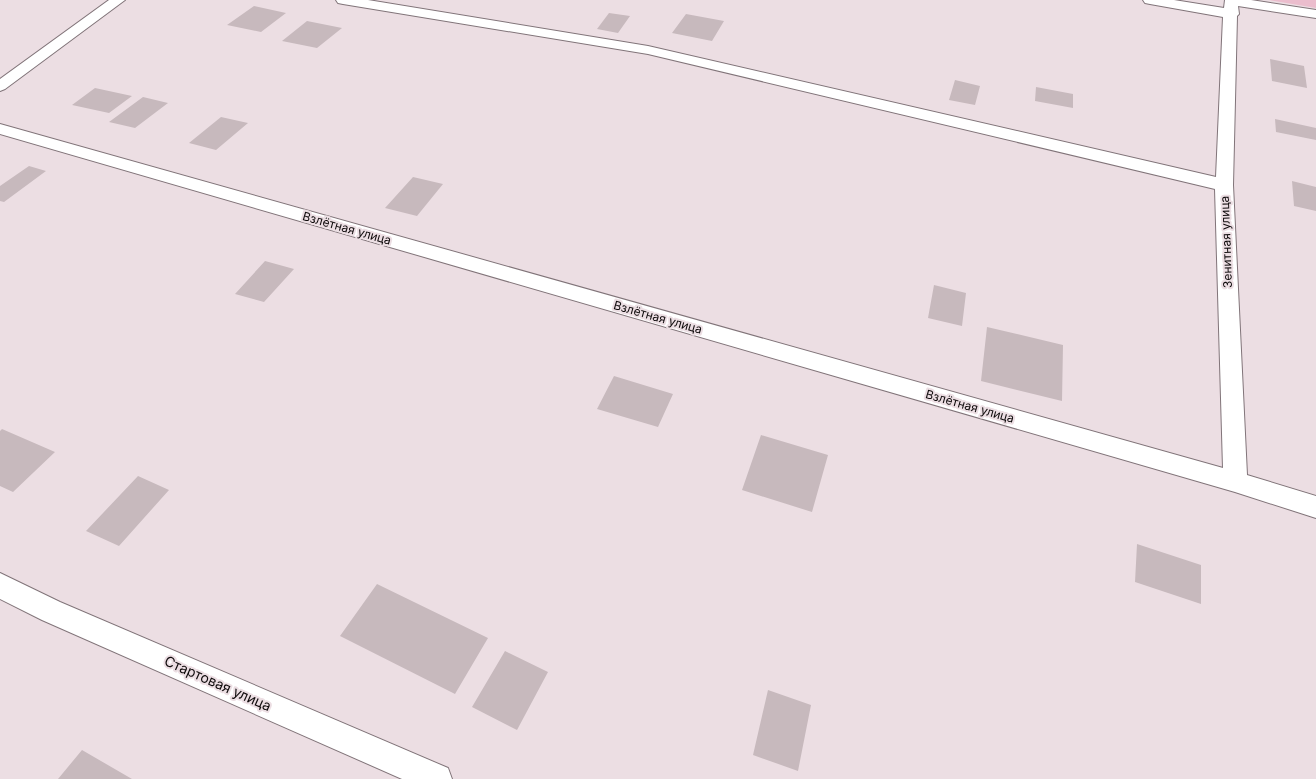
<svg xmlns="http://www.w3.org/2000/svg" width="1316" height="779" font-family="Inter,sans-serif">
<style>
.green{fill:#ebbdcd}
.building{fill:#c7b9bd}
.lines{fill:none;stroke-linecap:round;stroke-linejoin:round}
.minor-casing{stroke:#817479;stroke-width:2}
.minor{fill:#fff;fill-rule:evenodd}
.labels{text-anchor:middle;dominant-baseline:central;stroke-width:4;stroke-linejoin:round;paint-order:stroke}
.street-label{font-size:12px;fill:#0f0b0c;stroke:#ecdee3}
.near-street-label{font-size:14px;fill:#0f0b0c;stroke:#ecdee3}
</style>
<rect width="100%" height="100%" fill="#ecdee3"/>
<path class="green" d="M 1269,0 L 1316,0 L 1316,8 Z"/>
<path class="building" d="M 254,6 L 286,13 L 261,32 L 227,25 Z
M 609,13 L 630,16 L 618,33 L 597,29 Z
M 686,14 L 724,21 L 712,41 L 672,33 Z
M 307,21 L 342,28 L 317,48 L 282,41 Z
M 1270,59 L 1304,66 L 1307,88 L 1272,81 Z
M 955,80 L 980,86 L 975,105 L 949,100 Z
M 1036,87 L 1073,94 L 1073,108 L 1035,101 Z
M 95,88 L 132,96 L 109,113 L 72,105 Z
M 143,97 L 168,103 L 135,128 L 109,122 Z
M 221,117 L 248,123 L 216,150 L 189,143 Z
M 1275,119 L 1316,128 L 1316,140 L 1276,132 Z
M 29,166 L 46,171 L 4,202 L 0,201 L 0,186 Z
M 413,177 L 443,184 L 417,216 L 385,208 Z
M 1292,181 L 1316,187 L 1316,211 L 1294,206 Z
M 265,261 L 294,269 L 264,302 L 235,294 Z
M 934,285 L 966,293 L 962,326 L 928,318 Z
M 987,327 L 1063,345 L 1062,401 L 981,381 Z
M 614,376 L 673,394 L 658,427 L 597,409 Z
M 2,429 L 55,452 L 13,492 L 0,486 L 0,431 Z
M 761,435 L 828,455 L 812,512 L 742,490 Z
M 138,476 L 169,490 L 119,546 L 86,531 Z
M 1137,544 L 1201,565 L 1201,604 L 1135,582 Z
M 377,584 L 488,638 L 455,694 L 340,636 Z
M 505,651 L 548,672 L 517,730 L 472,707 Z
M 768,690 L 811,705 L 798,771 L 753,755 Z
M 82,750 L 132,779 L 58,779 Z"/>
<g class="lines">
<g class="minor-casing">
<path id="minor" d="M 109,0 L 125,0 L 5,89 L 0,91 L 0,79 Z
M 336,0 L 368,0 L 648,46 L 1216,177 L 1223,17 L 1150,4 L 1145,3 L 1143,0 L 1174,0 L 1224,8 L 1225,0 L 1251,0 L 1316,10 L 1316,18 L 1238,6 L 1239,14 L 1237,16 L 1233,185 L 1247,475 L 1316,496 L 1316,518 L 1235,492 L 0,134 L 0,124 L 1223,468 L 1215,189 L 648,54 L 343,4 L 338,3 Z
M 0,573 L 60,602 L 448,768 L 452,779 L 402,779 L 42,620 L 0,599 Z"/>
</g>
<use href="#minor" class="minor"/>
</g>
<g class="labels">
<g class="street-label">
<text transform="translate(347 228) rotate(16)">Взлётная улица</text>
<text transform="translate(1226 242) rotate(-92)">Зенитная улица</text>
<text transform="translate(658 317) rotate(16)">Взлётная улица</text>
<text transform="translate(970 406) rotate(16)">Взлётная улица</text>
</g>
<g class="near-street-label">
<text transform="translate(218 683) rotate(24)">Стартовая улица</text>
</g>
</g>
</svg>
